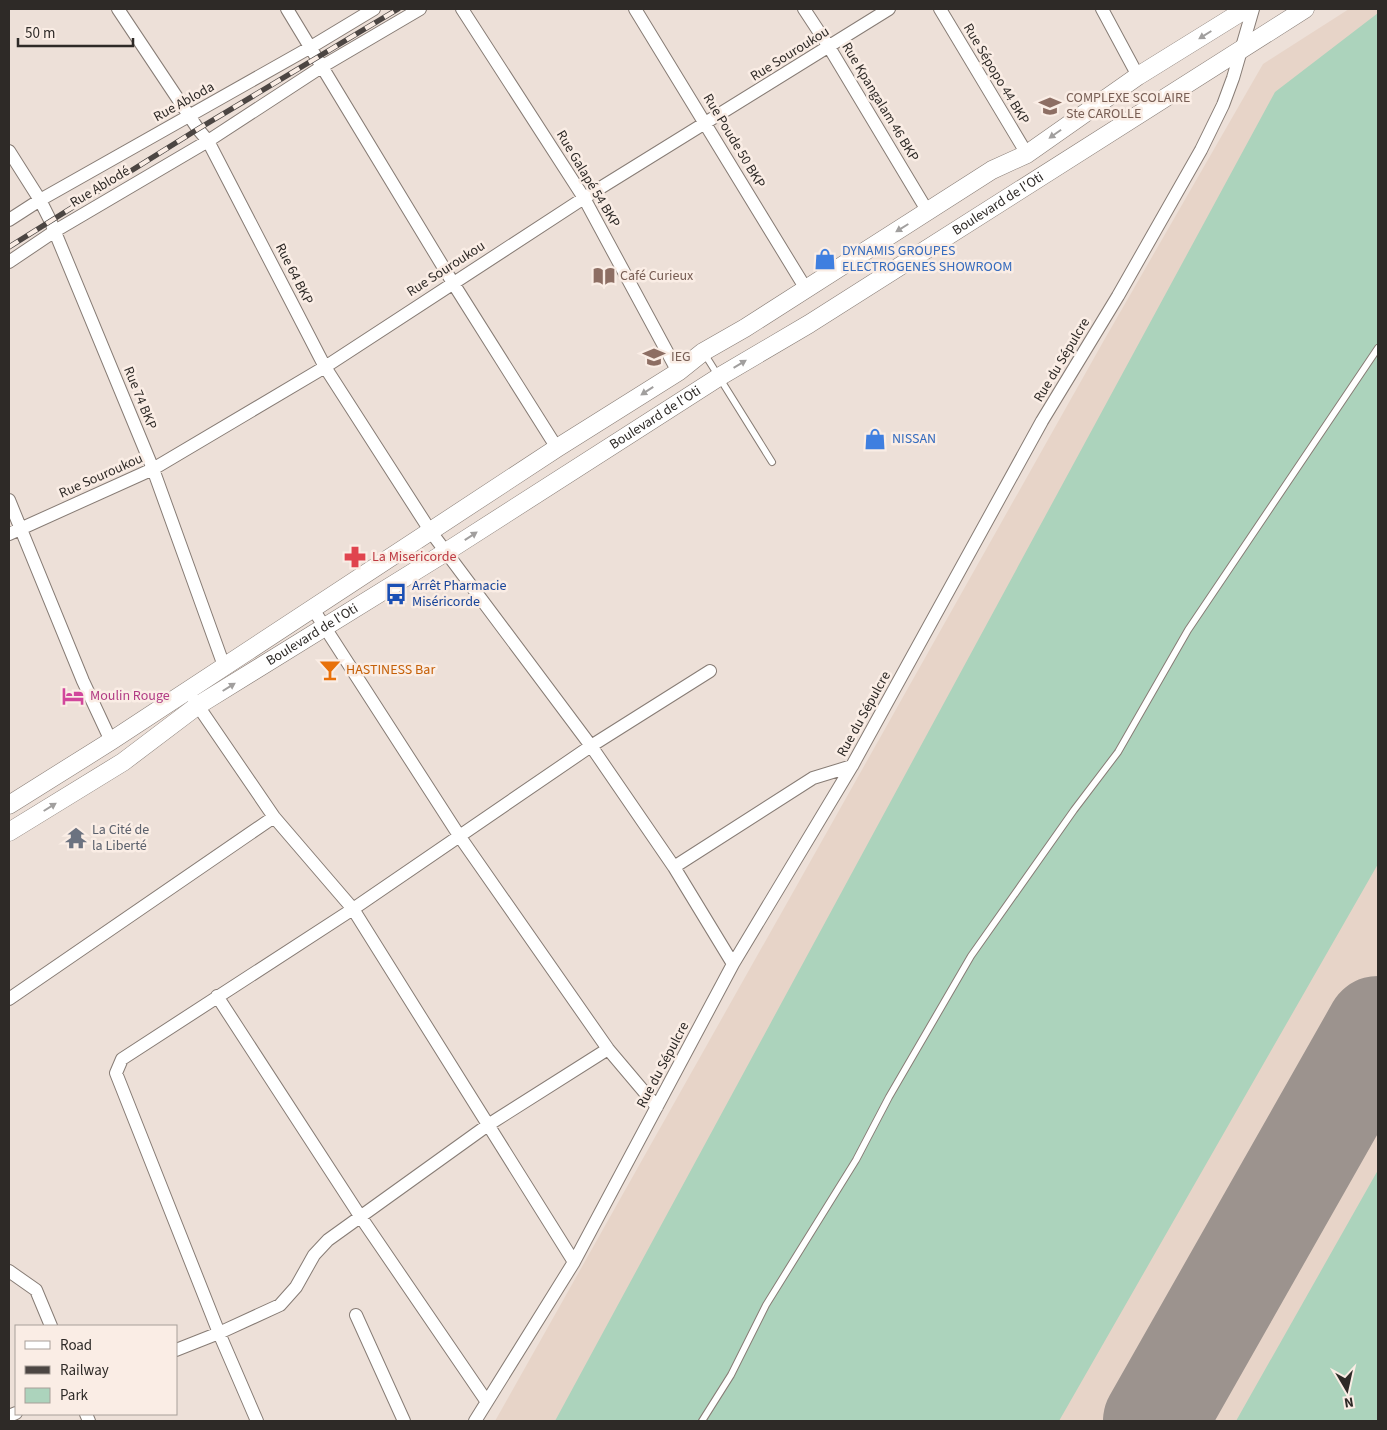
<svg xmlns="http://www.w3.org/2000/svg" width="1387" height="1430" font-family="'Source Sans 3',sans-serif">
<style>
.built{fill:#e7d4c8}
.green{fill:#acd3bc}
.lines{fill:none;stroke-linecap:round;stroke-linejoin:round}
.runway{stroke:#9c938e;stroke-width:104}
.service-casing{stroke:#877c75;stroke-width:8}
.minor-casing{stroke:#877c75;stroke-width:14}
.secondary-casing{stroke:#877c75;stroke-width:19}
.service{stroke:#fff;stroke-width:6}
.minor{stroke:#fff;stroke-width:12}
.secondary{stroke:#fff;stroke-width:18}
.rail-casing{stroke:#4c4643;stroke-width:5.5}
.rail{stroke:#faede5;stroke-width:4;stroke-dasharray:11;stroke-linecap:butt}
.oneway{fill:#a19f9e}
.labels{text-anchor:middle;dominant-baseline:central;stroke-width:5;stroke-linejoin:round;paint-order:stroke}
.street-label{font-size:14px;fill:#2e2a27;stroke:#faede5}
.education-label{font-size:14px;fill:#785e54;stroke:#faede5;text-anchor:start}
.shop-label{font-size:14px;fill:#366cbe;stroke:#faede5;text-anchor:start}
.health-label{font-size:14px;fill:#be3a42;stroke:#faede5;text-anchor:start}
.transit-label{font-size:14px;fill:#164399;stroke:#faede5;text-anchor:start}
.food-label{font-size:14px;fill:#c56008;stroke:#faede5;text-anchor:start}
.hotel-label{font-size:14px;fill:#b23c85;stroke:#faede5;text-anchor:start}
.worship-label{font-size:14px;fill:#5b616d;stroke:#faede5;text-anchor:start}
</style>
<rect width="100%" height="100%" fill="#ede0d8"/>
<path class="built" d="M 1349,9 L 1378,9 L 1378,1421 L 495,1421 L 1103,342 L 1263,64 Z"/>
<path class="green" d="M 1378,13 L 1378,864 L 1059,1421 L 555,1421 L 1275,92 Z
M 1378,1170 L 1378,1421 L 1236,1421 Z"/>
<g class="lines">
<path class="runway" d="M 1155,1421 L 1378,1028"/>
<g class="service-casing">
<path id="service" d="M 704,353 L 772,462
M 702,1421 L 731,1375 L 766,1305 L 856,1160 L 889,1097 L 971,956 L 1074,810 L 1118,752 L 1188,630 L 1378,348"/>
</g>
<g class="minor-casing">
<path id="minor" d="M 118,9 L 198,129 L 208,141 L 325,367 L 431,532 L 591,746 L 674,867 L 733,964
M 287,9 L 453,283 L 557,448
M 462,9 L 584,198 L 678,372
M 635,9 L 806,289
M 804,9 L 829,47 L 928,212
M 940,9 L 1027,154
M 1102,9 L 1138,76
M 9,151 L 40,200 L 50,220 L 153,469 L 224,666
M 9,220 L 40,200 L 311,47 L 374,9
M 9,262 L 55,231 L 208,141 L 323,66 L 420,9
M 9,500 L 83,681 L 111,741
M 9,534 L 153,469 L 325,367 L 584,198 L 889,9
M 313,609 L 460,837 L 608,1049 L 657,1107
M 194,700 L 274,817 L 353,909 L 574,1262
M 674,867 L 813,778 L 852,766
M 217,996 L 360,1216 L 487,1402
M 9,999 L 274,817
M 9,1271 L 36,1290 L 51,1326
M 356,1315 L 404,1421
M 176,1350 L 219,1333 L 280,1305 L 296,1287 L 314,1255 L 328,1240 L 488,1125 L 608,1049
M 86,1414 L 89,1421
M 9,1416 L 16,1413
M 257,1421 L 219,1333 L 116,1073 L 122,1059 L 353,909 L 591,746 L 710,671
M 475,1421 L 574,1262 L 733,964 L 852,766 L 1042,421 L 1118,296 L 1201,150 L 1223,105 L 1233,78 L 1253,9"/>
</g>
<g class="secondary-casing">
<g id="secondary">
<path d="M 9,805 L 111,741 L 557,448 L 678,372 L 703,352 L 745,328 L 992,170 L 1027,154 L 1138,76 L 1246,9"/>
<path id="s1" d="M 9,832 L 123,762 L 197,706 L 446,552 L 719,377 L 809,324 L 1305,9"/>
</g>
</g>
<use href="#service" class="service"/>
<use href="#minor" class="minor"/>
<use href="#secondary" class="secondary"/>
<g class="rail-casing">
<path id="rail" d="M 9,247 L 198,129 L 398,9"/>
</g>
<use href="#rail" class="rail"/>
</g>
<defs><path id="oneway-solid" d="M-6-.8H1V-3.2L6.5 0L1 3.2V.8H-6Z" transform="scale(1.25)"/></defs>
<g class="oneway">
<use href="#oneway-solid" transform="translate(1205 35) rotate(148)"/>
<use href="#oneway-solid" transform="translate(1055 134) rotate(145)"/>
<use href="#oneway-solid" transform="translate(902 228) rotate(148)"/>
<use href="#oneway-solid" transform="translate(740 364) rotate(-31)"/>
<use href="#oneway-solid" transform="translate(647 391) rotate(147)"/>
<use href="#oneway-solid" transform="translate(471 536) rotate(-33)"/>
<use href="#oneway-solid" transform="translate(229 687) rotate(-32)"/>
<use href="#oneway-solid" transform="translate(50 807) rotate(-32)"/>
</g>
<defs>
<g id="school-bare" transform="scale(1.725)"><path d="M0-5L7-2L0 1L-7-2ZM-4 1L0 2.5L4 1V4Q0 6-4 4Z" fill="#8d6e63" stroke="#faede5" stroke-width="2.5" paint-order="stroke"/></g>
<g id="shop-bare" transform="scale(1.725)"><path d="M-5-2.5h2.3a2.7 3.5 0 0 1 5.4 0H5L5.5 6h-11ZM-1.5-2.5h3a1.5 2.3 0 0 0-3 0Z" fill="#3f7fe0" stroke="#faede5" stroke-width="2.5" paint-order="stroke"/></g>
<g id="library-bare" transform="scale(1.725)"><path d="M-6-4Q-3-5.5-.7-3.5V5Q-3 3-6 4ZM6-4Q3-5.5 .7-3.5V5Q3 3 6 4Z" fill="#8d6e63" stroke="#faede5" stroke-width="2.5" paint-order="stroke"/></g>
<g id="pharmacy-bare" transform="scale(1.725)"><path d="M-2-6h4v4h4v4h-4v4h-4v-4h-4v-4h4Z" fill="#e0444e" stroke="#faede5" stroke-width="2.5" paint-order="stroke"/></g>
<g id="bus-bare" transform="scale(1.725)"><path d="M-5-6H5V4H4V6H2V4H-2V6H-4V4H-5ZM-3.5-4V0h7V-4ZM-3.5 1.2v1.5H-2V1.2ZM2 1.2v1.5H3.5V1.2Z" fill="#1a4fb4" stroke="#faede5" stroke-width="2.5" paint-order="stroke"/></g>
<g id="bar-bare" transform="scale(1.725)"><path d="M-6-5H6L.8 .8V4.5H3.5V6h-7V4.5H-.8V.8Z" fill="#e8710a" stroke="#faede5" stroke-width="2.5" paint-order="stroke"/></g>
<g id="hotel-bare" transform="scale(1.725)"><path d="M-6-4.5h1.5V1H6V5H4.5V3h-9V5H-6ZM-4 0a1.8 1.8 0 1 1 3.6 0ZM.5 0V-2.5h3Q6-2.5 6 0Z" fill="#d1479c" stroke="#faede5" stroke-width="2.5" paint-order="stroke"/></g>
<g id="temple-bare" transform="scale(1.725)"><path d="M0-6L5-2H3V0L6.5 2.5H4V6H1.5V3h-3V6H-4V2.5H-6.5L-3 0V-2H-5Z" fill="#6b7280" stroke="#faede5" stroke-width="2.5" paint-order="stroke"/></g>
</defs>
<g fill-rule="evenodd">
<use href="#school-bare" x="1050" y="106"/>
<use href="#shop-bare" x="825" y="259"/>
<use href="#library-bare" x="604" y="276"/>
<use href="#school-bare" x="654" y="357"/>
<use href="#shop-bare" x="875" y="439"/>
<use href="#pharmacy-bare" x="355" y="557"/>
<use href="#bus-bare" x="396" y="594"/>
<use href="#bar-bare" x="330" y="670"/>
<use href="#hotel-bare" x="73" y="696"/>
<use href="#temple-bare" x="76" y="838"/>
</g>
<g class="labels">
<g class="street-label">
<text transform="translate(790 54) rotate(-32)">Rue Souroukou</text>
<text transform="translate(996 74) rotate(59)">Rue Sépopo 44 BKP</text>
<text transform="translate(184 102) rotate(-29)">Rue Abloda</text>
<text transform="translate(880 102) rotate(59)">Rue Kpangalam 46 BKP</text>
<text transform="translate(734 141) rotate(59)">Rue Poude 50 BKP</text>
<text transform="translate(588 179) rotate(59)">Rue Galapé 54 BKP</text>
<text transform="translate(100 187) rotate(-31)">Rue Ablodé</text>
<text stroke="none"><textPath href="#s1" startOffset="1172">Boulevard de l'Oti</textPath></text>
<text transform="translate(446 269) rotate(-33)">Rue Souroukou</text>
<text transform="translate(294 274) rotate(63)">Rue 64 BKP</text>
<text transform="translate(1062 360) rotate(-59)">Rue du Sépulcre</text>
<text transform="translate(140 398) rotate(68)">Rue 74 BKP</text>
<text stroke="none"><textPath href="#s1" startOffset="768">Boulevard de l'Oti</textPath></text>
<text transform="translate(101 476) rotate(-24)">Rue Souroukou</text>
<text stroke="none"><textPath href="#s1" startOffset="362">Boulevard de l'Oti</textPath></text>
<text transform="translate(864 714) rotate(-61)">Rue du Sépulcre</text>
<text transform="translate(663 1065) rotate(-62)">Rue du Sépulcre</text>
</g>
<g class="education-label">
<text x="1066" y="98">COMPLEXE SCOLAIRE<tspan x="1066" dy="16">Ste CAROLLE</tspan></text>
<text x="620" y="276">Café Curieux</text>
<text x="671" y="357">IEG</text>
</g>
<g class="shop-label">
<text x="842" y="251">DYNAMIS GROUPES<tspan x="842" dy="16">ELECTROGENES SHOWROOM</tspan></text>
<text x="892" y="439">NISSAN</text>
</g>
<g class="health-label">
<text x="372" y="557">La Misericorde</text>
</g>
<g class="transit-label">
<text x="412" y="586">Arrêt Pharmacie<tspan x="412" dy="16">Miséricorde</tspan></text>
</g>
<g class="food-label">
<text x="346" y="670">HASTINESS Bar</text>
</g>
<g class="hotel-label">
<text x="90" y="696">Moulin Rouge</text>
</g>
<g class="worship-label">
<text x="92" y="830">La Cité de<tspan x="92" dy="16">la Liberté</tspan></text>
</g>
</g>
<rect width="1387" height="1430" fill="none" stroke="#2e2a27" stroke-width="20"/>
<rect x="15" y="1325" width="162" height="90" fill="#faede5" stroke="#a89f99"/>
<rect x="25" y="1341" width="25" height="8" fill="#ffffff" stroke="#a89f99"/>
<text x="60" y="1350" font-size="15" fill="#2e2a27">Road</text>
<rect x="25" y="1366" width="25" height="8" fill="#4c4643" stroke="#a89f99"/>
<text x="60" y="1375" font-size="15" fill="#2e2a27">Railway</text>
<rect x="25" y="1388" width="25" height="15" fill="#acd3bc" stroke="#a89f99"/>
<text x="60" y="1400" font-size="15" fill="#2e2a27">Park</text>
<g transform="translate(1347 1390) rotate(171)" stroke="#faede5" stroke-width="4" paint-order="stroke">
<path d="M0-4L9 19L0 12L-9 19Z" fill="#2e2a27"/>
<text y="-8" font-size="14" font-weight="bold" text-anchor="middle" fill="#2e2a27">N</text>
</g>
<path d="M18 38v8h115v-8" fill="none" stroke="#2e2a27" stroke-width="2.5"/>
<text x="25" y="38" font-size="15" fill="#2e2a27" stroke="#faede5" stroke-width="4" paint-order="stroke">50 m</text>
</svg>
